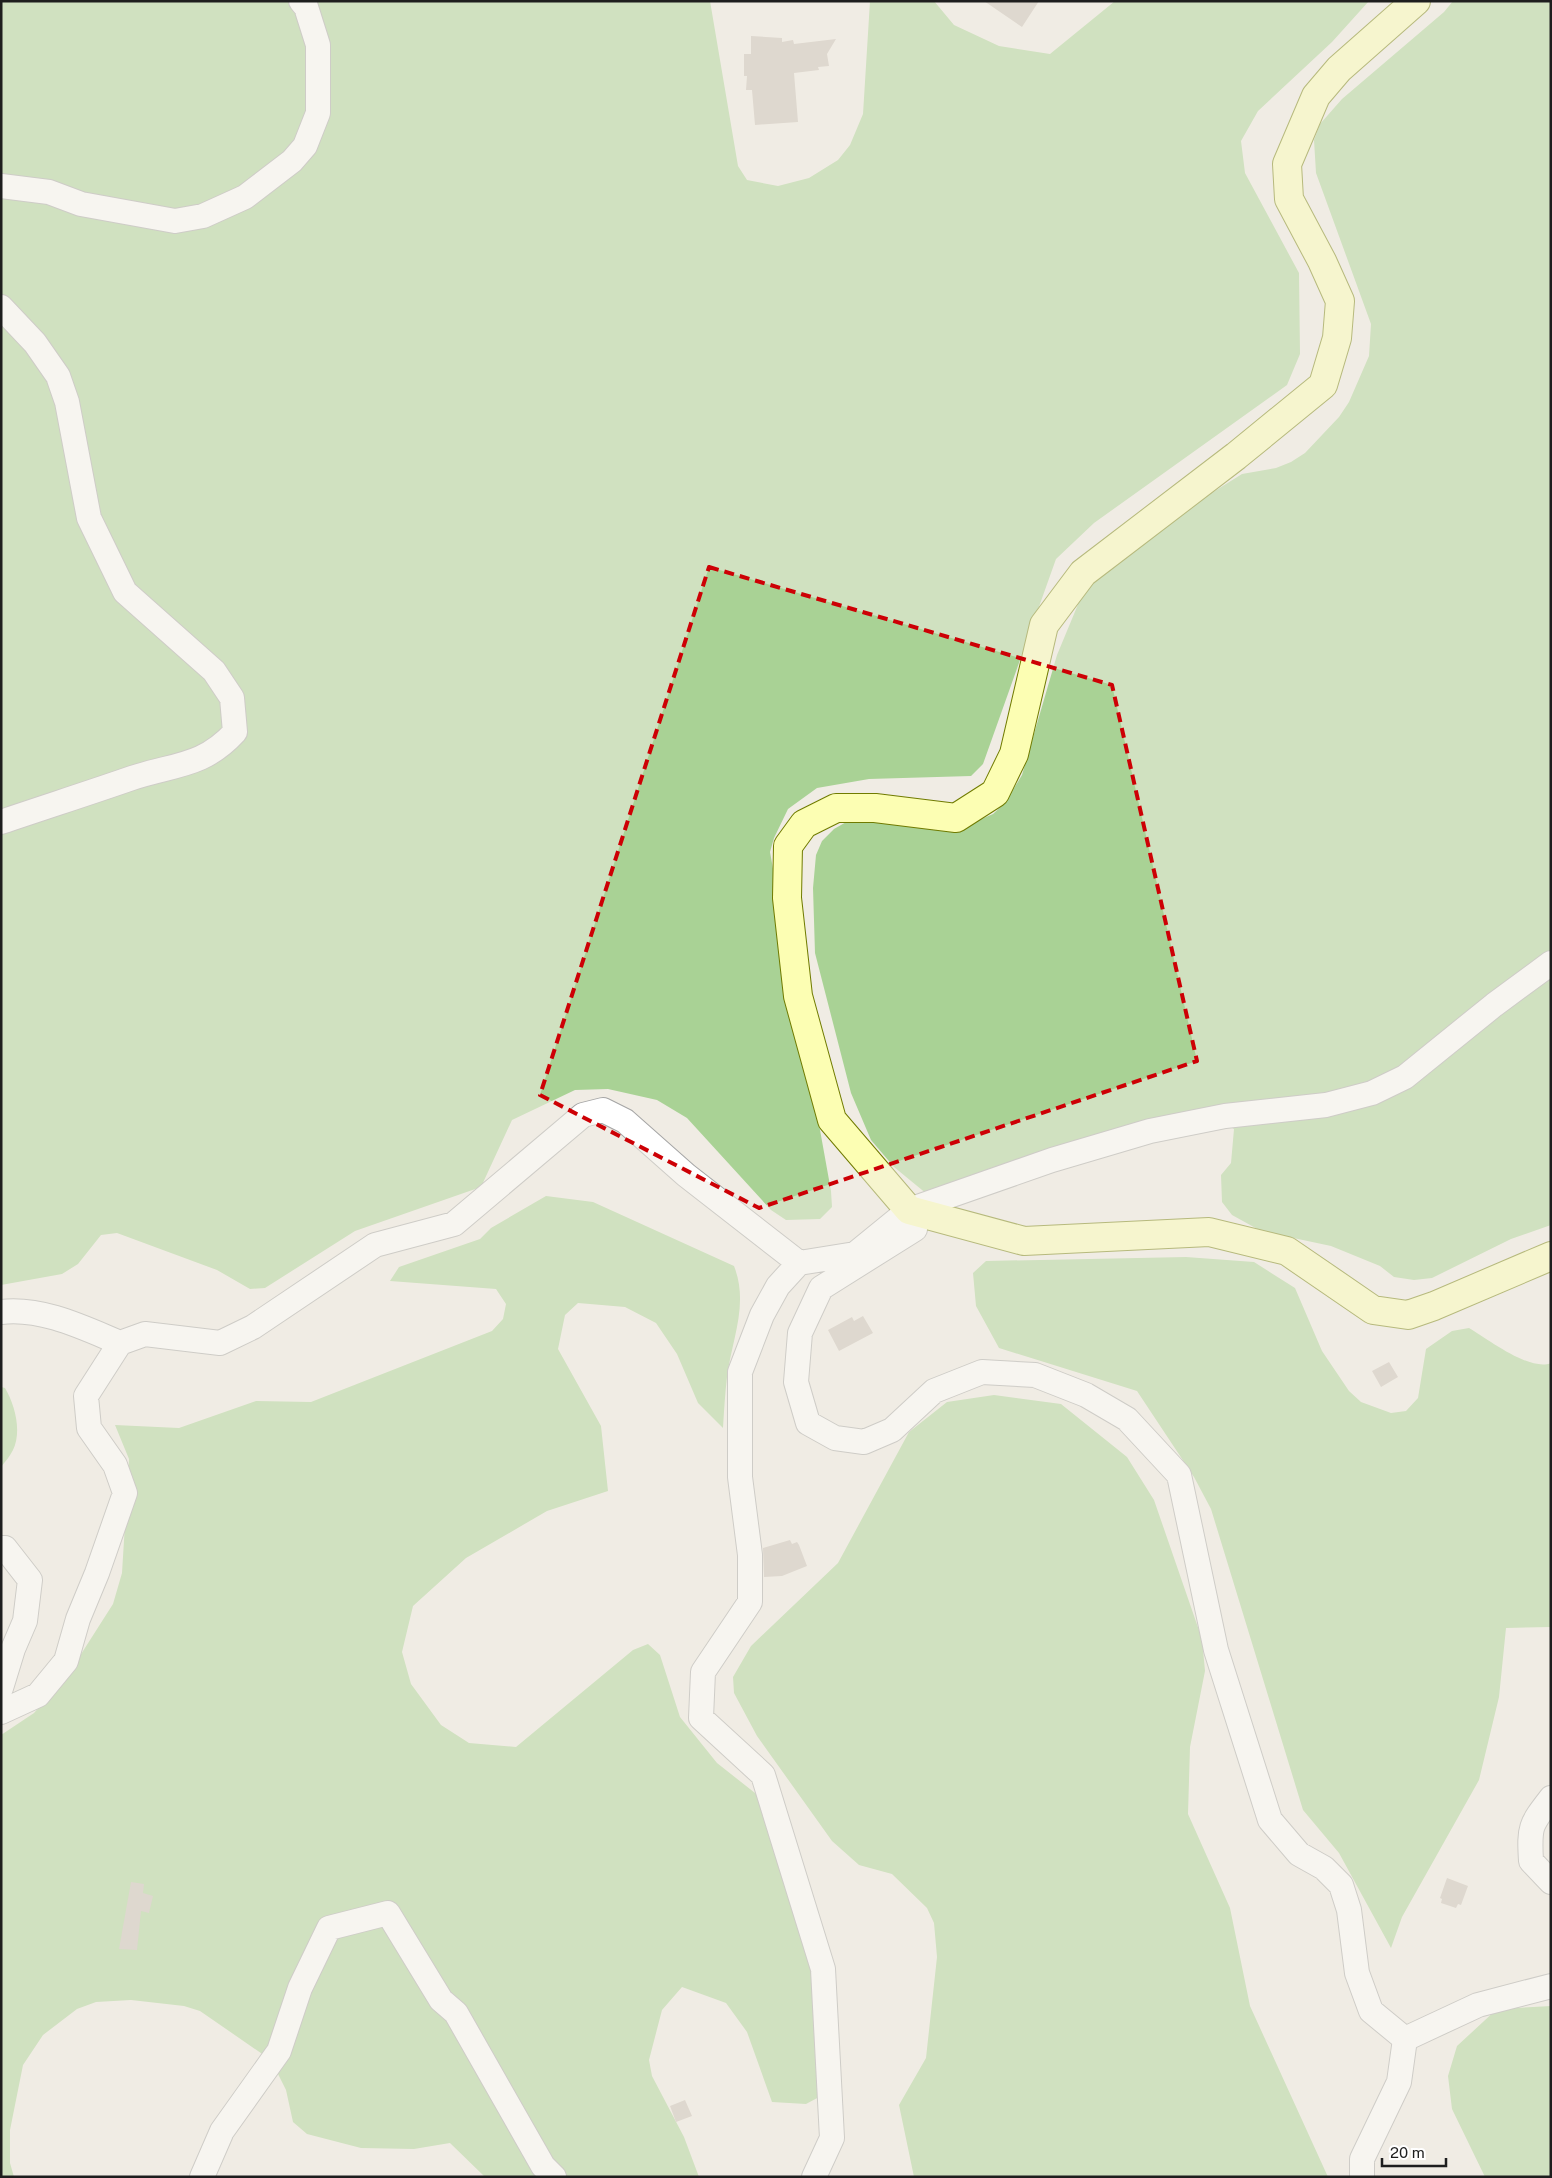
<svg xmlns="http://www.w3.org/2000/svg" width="1552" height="2178" font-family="'Public Sans',sans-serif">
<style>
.forest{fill:#a9d295}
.building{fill:#c8beb6}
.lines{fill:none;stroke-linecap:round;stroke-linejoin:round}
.street-casing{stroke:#a5a5a5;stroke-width:26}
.secondary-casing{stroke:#707b00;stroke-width:30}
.street{stroke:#fff;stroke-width:24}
.secondary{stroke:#fcfeb3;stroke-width:28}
.marked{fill:none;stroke:#cd0005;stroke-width:4;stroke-dasharray:10 6;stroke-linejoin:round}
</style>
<rect width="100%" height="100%" fill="#f0ece4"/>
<path class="forest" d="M 1,1 L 710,1 L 738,166 L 747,180 L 778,186 L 809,178 L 838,160 L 850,145 L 863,114 L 870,1 L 934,1 L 954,25 L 999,46 L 1050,54 L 1115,1 L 1369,1 L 1332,42 L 1258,111 L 1241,141 L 1245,173 L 1299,273 L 1300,354 L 1287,385 L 1094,523 L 1056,559 L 983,764 L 971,776 L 869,779 L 817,788 L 788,809 L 774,838 L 770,852 L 831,1191 L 832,1207 L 820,1219 L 786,1220 L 771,1210 L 687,1118 L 657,1100 L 608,1089 L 575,1090 L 512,1120 L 481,1187 L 355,1231 L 265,1288 L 250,1289 L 217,1270 L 117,1233 L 101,1235 L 78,1264 L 62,1274 L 1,1285 Z
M 1453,1 L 1551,1 L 1551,1225 L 1511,1239 L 1432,1278 L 1414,1280 L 1394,1277 L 1380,1266 L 1331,1246 L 1261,1231 L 1232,1215 L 1222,1202 L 1221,1175 L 1231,1163 L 1234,1129 L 1218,1120 L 933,1199 L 894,1167 L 871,1140 L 851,1093 L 815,953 L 813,888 L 816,855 L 822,841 L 834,829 L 848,821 L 977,821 L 993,814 L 1005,803 L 1022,775 L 1057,655 L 1079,602 L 1097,573 L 1162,524 L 1242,474 L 1276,468 L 1291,462 L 1305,453 L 1339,417 L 1349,402 L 1369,356 L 1371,324 L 1316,173 L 1314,140 L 1320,124 L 1342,99 L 1444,12 Z
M 546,1196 L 593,1202 L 734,1266 C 749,1304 732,1339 727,1377 C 725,1394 724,1411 723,1428 L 698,1403 L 677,1354 L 656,1323 L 625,1307 L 578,1303 L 565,1315 L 558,1349 L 601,1426 L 608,1491 L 547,1511 L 466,1558 L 413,1606 L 402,1652 L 411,1684 L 441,1725 L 469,1743 L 516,1747 L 633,1650 L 648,1644 L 660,1655 L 680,1717 L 717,1763 L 755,1793 L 775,1820 L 814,1951 L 821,2096 L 806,2104 L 772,2102 L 747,2032 L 726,2003 L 682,1987 L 662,2010 L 649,2060 L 652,2076 L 684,2137 L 699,2177 L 485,2177 L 450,2143 L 414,2149 L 361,2148 L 307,2134 L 293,2122 L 286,2090 L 271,2060 L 200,2011 L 184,2006 L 131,2000 L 96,2002 L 77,2009 L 43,2035 L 23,2065 L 10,2130 L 10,2163 L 14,2177 L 1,2177 L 1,1735 L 34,1713 L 69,1673 L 113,1604 L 122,1573 L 129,1459 L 115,1425 L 179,1428 L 256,1401 L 311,1402 L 492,1331 L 503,1319 L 506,1304 L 496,1289 L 390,1281 L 399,1267 L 480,1239 L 491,1228 Z
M 1186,1257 L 1254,1262 L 1295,1288 L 1322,1351 L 1349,1391 L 1361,1402 L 1391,1413 L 1406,1411 L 1418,1398 L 1426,1349 L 1452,1331 L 1469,1328 C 1488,1339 1530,1372 1551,1363 L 1551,1627 L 1506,1628 L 1499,1697 L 1479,1780 L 1402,1917 L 1391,1948 L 1339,1853 L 1303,1810 L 1211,1509 L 1194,1477 L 1137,1391 L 999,1348 L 976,1306 L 973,1273 L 986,1261 Z
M 1,1387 L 5,1388 C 15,1405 22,1431 13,1450 C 10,1456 5,1462 1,1467 Z
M 994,1395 L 1061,1404 L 1127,1457 L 1154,1500 L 1202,1639 L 1205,1671 L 1190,1747 L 1188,1814 L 1230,1908 L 1250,2006 L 1328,2177 L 914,2177 L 899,2105 L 926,2058 L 937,1957 L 934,1923 L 927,1908 L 892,1874 L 859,1865 L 832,1841 L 757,1736 L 734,1693 L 733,1677 L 751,1646 L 838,1563 L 909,1432 L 947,1402 Z
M 1551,2006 L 1551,2177 L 1485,2177 L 1452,2109 L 1448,2076 L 1457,2046 L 1497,2009 Z"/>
<path class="building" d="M 984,1 L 1039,1 L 1022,27 Z
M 751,36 L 782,38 L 782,42 L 793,40 L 794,44 L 836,39 L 827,54 L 829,66 L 818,67 L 819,70 L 794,73 L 798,122 L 755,125 L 752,90 L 746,90 L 747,76 L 744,76 L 744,54 L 751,54 Z
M 863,1316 L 873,1333 L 839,1351 L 828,1330 L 852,1317 L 854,1321 Z
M 1389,1362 L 1398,1377 L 1381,1387 L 1372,1371 Z
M 790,1540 L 792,1544 L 797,1542 L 799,1545 L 807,1566 L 782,1576 L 764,1577 L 763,1548 Z
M 1447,1878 L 1468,1886 L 1461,1905 L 1458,1904 L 1456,1908 L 1441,1903 L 1442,1899 L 1440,1898 Z
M 131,1882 L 144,1884 L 143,1893 L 153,1896 L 149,1913 L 141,1911 L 137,1950 L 119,1949 Z
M 685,2100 L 692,2116 L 676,2122 L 670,2106 Z"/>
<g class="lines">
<g class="street-casing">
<path id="street" d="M 1,186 L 49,192 L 81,204 L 175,221 L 203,216 L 245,197 L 292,161 L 305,146 L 318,113 L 318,45 L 306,7 L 301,1
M 1,307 L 35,343 L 58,376 L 67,402 L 89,518 L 125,592 L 214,671 L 232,698 L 235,732 C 203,767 174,764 132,778 C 89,793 45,807 1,822
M 909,1210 L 915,1229 L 821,1288 L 800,1333 L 796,1382 L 808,1423 L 835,1438 L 864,1442 L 892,1430 L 934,1391 L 982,1372 L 1035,1375 L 1086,1395 L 1127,1419 L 1179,1475 L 1216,1650 L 1270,1820 L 1299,1854 L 1324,1868 L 1341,1885 L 1349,1910 L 1357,1973 L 1371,2011 L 1405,2039
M 1,1312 C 42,1307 84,1328 120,1343
M 1,1548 L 5,1548 L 30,1580 L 25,1621 L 13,1649 L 1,1688
M 1,1712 L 38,1695 L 66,1661 L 78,1619 L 97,1573 L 125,1493 L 115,1465 L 89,1428 L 86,1396 L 120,1343 L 145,1334 L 220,1343 L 253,1327 L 375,1245 L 454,1224 L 583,1115 L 603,1110 L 625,1121 L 686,1175 L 799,1263
M 1551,1798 C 1530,1825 1529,1827 1531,1861 L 1551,1882
M 1405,2039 L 1478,2005 L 1551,1986
M 202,2177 L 222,2131 L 279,2051 L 300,1988 L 329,1928 L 388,1913 L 441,2000 L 456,2013 L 543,2166 L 554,2177
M 814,2177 L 832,2138 L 823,1969 L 763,1775 L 701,1718 L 703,1672 L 750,1602 L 750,1555 L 740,1477 L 740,1372 L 762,1315 L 778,1286 L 799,1263 L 855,1254 L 909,1210 L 1052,1160 L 1150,1131 L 1225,1116 L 1326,1105 L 1372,1093 L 1405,1077 L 1494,1005 L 1551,963
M 1362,2177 L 1362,2159 L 1399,2082 L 1405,2039"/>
</g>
<g class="secondary-casing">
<path id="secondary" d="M 1416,1 L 1339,69 L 1316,96 L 1287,164 L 1289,199 L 1322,261 L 1340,301 L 1337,338 L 1323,385 L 1236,456 L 1083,573 L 1044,625 L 1014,754 L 995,793 L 956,818 L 875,808 L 836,808 L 804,824 L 788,846 L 787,898 L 798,996 L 832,1120 L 909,1210 L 1024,1241 L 1209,1232 L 1287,1251 L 1373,1310 L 1408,1315 L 1434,1306 L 1551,1256"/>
</g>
<use href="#street" class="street"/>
<use href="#secondary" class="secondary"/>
</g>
<path d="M0 0H1552V2178H0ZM 709,567 L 1112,685 L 1197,1061 L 759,1208 L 540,1095 Z" fill="#f0ece4" fill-opacity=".55" fill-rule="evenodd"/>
<path class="marked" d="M 709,567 L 1112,685 L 1197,1061 L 759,1208 L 540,1095 Z"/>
<rect width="1552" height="2178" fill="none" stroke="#1e1e1e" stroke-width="5"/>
<path d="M1382 2158v8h64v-8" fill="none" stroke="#1e1e1e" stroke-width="2.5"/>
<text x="1390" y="2158" font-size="15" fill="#1e1e1e" stroke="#ffffff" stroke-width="4" paint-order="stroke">20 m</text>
</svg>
